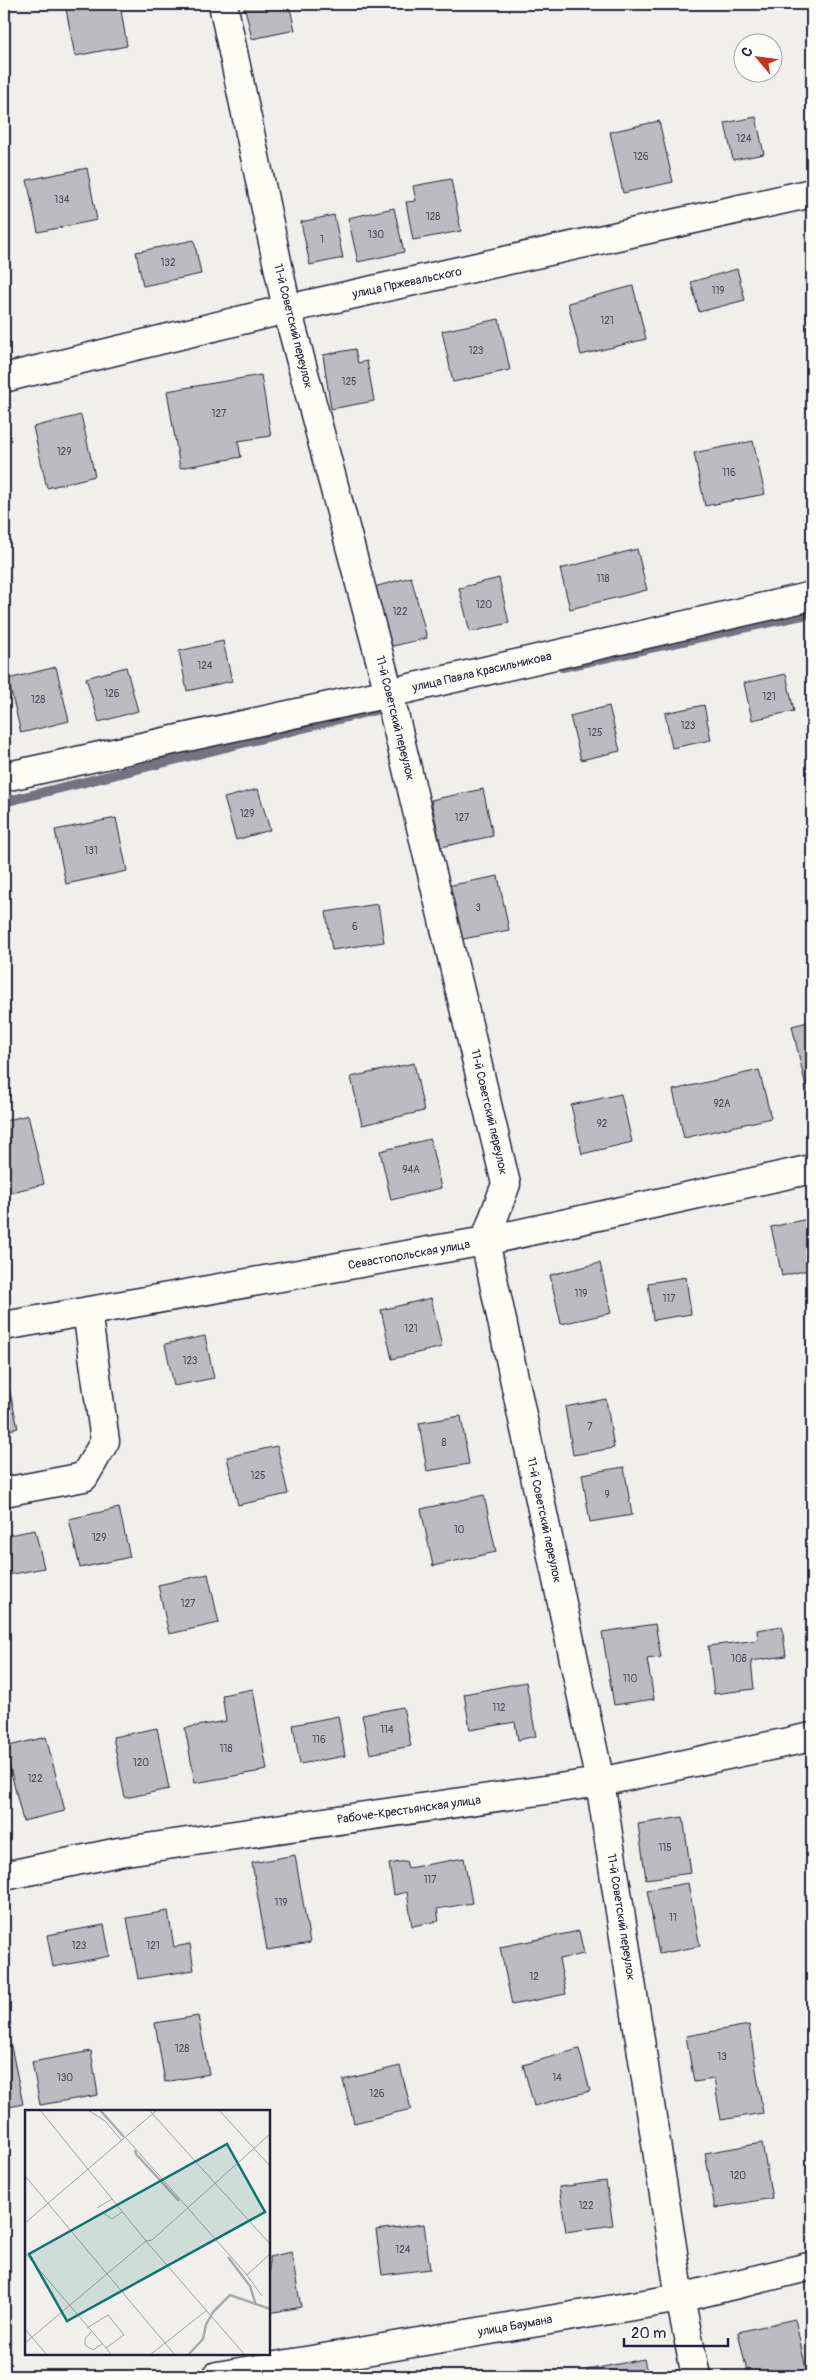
<svg xmlns="http://www.w3.org/2000/svg" width="816" height="2380" font-family="Pangolin,sans-serif">
<style>
.lines{fill:none;stroke-linecap:round;stroke-linejoin:round}
.stream{stroke:#737381;stroke-width:10}
.building{fill:#bcbcc0;stroke:#22223b}
.minor-casing{stroke:#22223b;stroke-width:31}
.minor{stroke:#fdfcf7;stroke-width:28}
.labels{text-anchor:middle;dominant-baseline:central;stroke-width:5;stroke-linejoin:round;paint-order:stroke}
.number-label{font-size:10px;fill:#48485c}
.street-label{font-size:12px;fill:#22223b;stroke:#fdfcf7}
.inset-river{fill:none;stroke:#a9a9b0;stroke-width:2.5}
.inset-road{fill:none;stroke:#9e9da5;stroke-width:1}
.view{fill:#0f766e;fill-opacity:0.15;stroke:#0f766e;stroke-width:2.5}
.inset-edge{fill:none;stroke:#22223b;stroke-width:2.5}
</style>
<rect width="100%" height="100%" fill="#f0efec"/>
<filter id="ink" filterUnits="userSpaceOnUse"><feTurbulence type="fractalNoise" baseFrequency=".02" numOctaves="2"/><feDisplacementMap in="SourceGraphic" scale="10" xChannelSelector="R" yChannelSelector="G"/><feConvolveMatrix kernelMatrix="1 2 1 2 8 2 1 2 1" color-interpolation-filters="sRGB"/></filter>
<g filter="url(#ink)">
<g class="lines">
<path class="stream" d="M 562,667 L 812,613
M 4,802 L 387,707"/>
</g>
<path class="building" d="M 65,4 L 120,4 L 127,46 L 75,56 Z
M 244,4 L 289,4 L 295,30 L 252,39 Z
M 756,117 L 764,154 L 733,160 L 725,123 Z
M 659,121 L 673,182 L 623,193 L 610,132 Z
M 87,168 L 97,220 L 38,232 L 27,180 Z
M 451,179 L 461,231 L 413,240 L 406,202 L 416,201 L 413,186 Z
M 394,208 L 404,252 L 358,262 L 348,218 Z
M 334,215 L 343,258 L 310,265 L 301,222 Z
M 194,240 L 201,274 L 143,286 L 136,252 Z
M 737,269 L 745,300 L 699,312 L 691,282 Z
M 633,286 L 646,339 L 581,355 L 568,303 Z
M 499,319 L 510,370 L 453,382 L 442,331 Z
M 355,349 L 358,363 L 367,361 L 374,401 L 331,409 L 323,355 Z
M 261,375 L 271,436 L 238,441 L 241,457 L 180,468 L 167,391 Z
M 81,415 L 95,476 L 47,488 L 33,427 Z
M 753,441 L 765,494 L 705,506 L 694,453 Z
M 637,549 L 647,590 L 570,609 L 560,569 Z
M 411,577 L 427,638 L 389,647 L 374,587 Z
M 499,578 L 509,623 L 470,632 L 459,588 Z
M 223,641 L 232,681 L 187,691 L 179,651 Z
M 56,667 L 69,721 L 21,733 L 8,679 Z
M 126,667 L 138,711 L 99,722 L 86,678 Z
M 786,674 L 794,711 L 752,720 L 744,683 Z
M 704,705 L 711,740 L 672,748 L 665,713 Z
M 609,706 L 620,751 L 581,760 L 570,716 Z
M 258,789 L 270,830 L 236,840 L 224,798 Z
M 483,789 L 493,836 L 441,847 L 431,800 Z
M 116,818 L 127,871 L 66,884 L 55,830 Z
M 498,876 L 509,930 L 458,940 L 447,886 Z
M 378,904 L 384,942 L 332,950 L 326,912 Z
M 812,1021 L 812,1113 L 792,1026 Z
M 414,1063 L 424,1111 L 362,1125 L 351,1077 Z
M 759,1070 L 771,1118 L 684,1138 L 673,1090 Z
M 621,1094 L 632,1142 L 582,1154 L 571,1105 Z
M 28,1115 L 44,1184 L 4,1194 L 4,1121 Z
M 430,1139 L 441,1188 L 391,1200 L 380,1151 Z
M 812,1218 L 812,1269 L 782,1276 L 771,1227 Z
M 600,1263 L 611,1313 L 561,1324 L 550,1275 Z
M 686,1277 L 691,1314 L 653,1320 L 648,1283 Z
M 431,1298 L 442,1347 L 392,1359 L 381,1310 Z
M 205,1336 L 214,1378 L 174,1386 L 165,1344 Z
M 4,1379 L 7,1379 L 18,1428 L 4,1431 Z
M 606,1399 L 614,1448 L 573,1455 L 565,1407 Z
M 461,1416 L 469,1464 L 427,1471 L 419,1423 Z
M 277,1446 L 288,1494 L 238,1505 L 227,1457 Z
M 624,1467 L 632,1515 L 590,1522 L 582,1474 Z
M 484,1495 L 496,1552 L 433,1566 L 421,1509 Z
M 119,1508 L 130,1557 L 80,1568 L 69,1519 Z
M 35,1530 L 44,1568 L 8,1575 L 4,1557 L 4,1536 Z
M 208,1574 L 219,1623 L 169,1634 L 158,1585 Z
M 655,1624 L 661,1657 L 647,1659 L 654,1699 L 614,1705 L 602,1632 Z
M 782,1626 L 786,1656 L 751,1661 L 754,1689 L 714,1694 L 708,1646 L 758,1640 L 757,1630 Z
M 526,1682 L 536,1736 L 518,1740 L 515,1722 L 470,1730 L 464,1694 Z
M 253,1689 L 267,1770 L 195,1783 L 185,1728 L 226,1721 L 222,1695 Z
M 403,1707 L 411,1746 L 370,1754 L 362,1715 Z
M 338,1716 L 345,1756 L 300,1764 L 293,1725 Z
M 157,1728 L 169,1789 L 125,1798 L 113,1737 Z
M 46,1737 L 65,1811 L 23,1821 L 5,1747 Z
M 683,1817 L 691,1873 L 646,1879 L 638,1824 Z
M 295,1855 L 310,1943 L 267,1950 L 252,1863 Z
M 464,1858 L 472,1903 L 437,1909 L 439,1921 L 412,1926 L 407,1892 L 394,1895 L 389,1864 L 406,1861 L 408,1868 Z
M 688,1883 L 700,1946 L 659,1954 L 647,1890 Z
M 168,1911 L 174,1947 L 190,1944 L 194,1970 L 138,1979 L 127,1918 Z
M 104,1925 L 110,1956 L 53,1967 L 47,1935 Z
M 579,1931 L 584,1954 L 559,1959 L 566,1994 L 512,2005 L 500,1947 Z
M 198,2016 L 209,2074 L 165,2082 L 155,2023 Z
M 749,2025 L 763,2113 L 721,2120 L 714,2079 L 694,2082 L 686,2036 Z
M 11,2046 L 23,2104 L 4,2108 L 4,2047 Z
M 579,2049 L 590,2091 L 534,2106 L 523,2065 Z
M 91,2051 L 98,2095 L 40,2105 L 32,2062 Z
M 400,2066 L 411,2109 L 354,2123 L 343,2080 Z
M 762,2143 L 772,2198 L 715,2208 L 705,2153 Z
M 606,2181 L 613,2225 L 566,2232 L 559,2187 Z
M 424,2224 L 430,2269 L 382,2275 L 376,2230 Z
M 291,2252 L 301,2307 L 269,2313 L 269,2257 Z
M 795,2319 L 807,2373 L 795,2376 L 748,2376 L 738,2332 Z
M 644,2359 L 648,2376 L 588,2376 L 587,2370 Z"/>
<g class="lines">
<g class="minor-casing">
<path id="minor" d="M 223,4 L 287,309 L 389,693 L 506,1184 L 485,1241 L 600,1782 L 680,2298 L 696,2376
M 4,378 L 287,309 L 812,193
M 4,777 L 389,693 L 812,596
M 4,1326 L 485,1241 L 812,1169
M 4,1492 L 84,1477 L 105,1441 L 87,1311
M 4,1876 L 119,1852 L 600,1782 L 812,1737
M 217,2376 L 680,2298 L 812,2266"/>
</g>
<use href="#minor" class="minor"/>
</g>
</g>
<g class="labels">
<g class="number-label">
<text x="744" y="139">124</text>
<text x="641" y="157">126</text>
<text x="62" y="200">134</text>
<text x="433" y="217">128</text>
<text x="376" y="235">130</text>
<text x="322" y="240">1</text>
<text x="168" y="263">132</text>
<text x="718" y="291">119</text>
<text x="607" y="321">121</text>
<text x="476" y="351">123</text>
<text x="349" y="382">125</text>
<text x="219" y="414">127</text>
<text x="64" y="452">129</text>
<text x="729" y="473">116</text>
<text x="603" y="579">118</text>
<text x="484" y="605">120</text>
<text x="400" y="612">122</text>
<text x="205" y="666">124</text>
<text x="112" y="694">126</text>
<text x="769" y="697">121</text>
<text x="38" y="700">128</text>
<text x="688" y="726">123</text>
<text x="595" y="733">125</text>
<text x="247" y="814">129</text>
<text x="462" y="818">127</text>
<text x="91" y="851">131</text>
<text x="478" y="908">3</text>
<text x="355" y="927">6</text>
<text x="722" y="1104">92А</text>
<text x="602" y="1124">92</text>
<text x="411" y="1170">94А</text>
<text x="581" y="1294">119</text>
<text x="669" y="1299">117</text>
<text x="411" y="1329">121</text>
<text x="190" y="1361">123</text>
<text x="590" y="1427">7</text>
<text x="444" y="1443">8</text>
<text x="258" y="1476">125</text>
<text x="607" y="1495">9</text>
<text x="459" y="1530">10</text>
<text x="99" y="1538">129</text>
<text x="188" y="1604">127</text>
<text x="739" y="1659">108</text>
<text x="630" y="1679">110</text>
<text x="499" y="1708">112</text>
<text x="387" y="1730">114</text>
<text x="319" y="1740">116</text>
<text x="226" y="1749">118</text>
<text x="141" y="1763">120</text>
<text x="35" y="1779">122</text>
<text x="665" y="1848">115</text>
<text x="430" y="1880">117</text>
<text x="281" y="1903">119</text>
<text x="673" y="1918">11</text>
<text x="79" y="1946">123</text>
<text x="153" y="1946">121</text>
<text x="534" y="1977">12</text>
<text x="182" y="2049">128</text>
<text x="722" y="2057">13</text>
<text x="65" y="2078">130</text>
<text x="557" y="2078">14</text>
<text x="377" y="2094">126</text>
<text x="738" y="2176">120</text>
<text x="586" y="2206">122</text>
<text x="403" y="2250">124</text>
</g>
<g class="street-label">
<text transform="translate(407 283) rotate(-12)">улица Пржевальского</text>
<text transform="translate(293 326) rotate(76)">11-й Советский переулок</text>
<text transform="translate(482 672) rotate(-13)">улица Павла Красильникова</text>
<text transform="translate(395 718) rotate(76)">11-й Советский переулок</text>
<text transform="translate(489 1112) rotate(77)">11-й Советский переулок</text>
<text transform="translate(409 1255) rotate(-10)">Севастопольская улица</text>
<text transform="translate(544 1520) rotate(78)">11-й Советский переулок</text>
<text transform="translate(409 1810) rotate(-8)">Рабоче-Крестьянская улица</text>
<text transform="translate(621 1917) rotate(81)">11-й Советский переулок</text>
<text transform="translate(515 2326) rotate(-10)">улица Баумана</text>
</g>
</g>
<g transform="translate(25 2110)">
<rect width="245" height="245" fill="#f0efec"/>
<path class="inset-river" d="M 75,0 L 99,27M 110,40 L 111,44 L 154,91M 203,147 L 225,176 L 231,195M 163,245 L 178,229 L 181,215 L 188,202 L 205,185 L 245,199"/>
<path class="inset-road" d="M 15,0 L 121,131 L 220,245M 63,0 L 80,11 L 97,31M 124,0 L 245,134M 194,0 L 245,56M 101,28 L 222,165 L 237,186M 0,66 L 150,245M 72,98 L 87,89M 78,103 L 87,109 L 97,102M 0,113 L 132,0M 0,143 L 87,245M 222,165 L 245,144M 62,218 L 83,205 L 99,225 L 81,238M 0,219 L 22,245M 66,222 L 60,229 L 60,235 L 68,240 L 77,234M 0,233 L 121,131 L 127,130 L 245,24M 125,245 L 182,200"/>
<path class="view" d="M 202,34 L 240,102 L 42,211 L 4,144 Z"/>
<rect width="245" height="245" class="inset-edge"/>
</g>
<rect width="816" height="2380" fill="none" stroke="#fdfcf7" stroke-width="20"/>
<rect x="10" y="10" width="796" height="2360" fill="none" stroke="#22223b" stroke-width="2" filter="url(#ink)"/>
<g transform="translate(758 58) rotate(299)"><circle r="24" fill="#fdfcf7" stroke="#a5a5ac"/>
<path d="M0-4L9 19L0 12L-9 19Z" fill="#c8321e"/>
<text y="-8" font-size="14" font-weight="bold" text-anchor="middle" fill="#22223b">С</text>
</g>
<path d="M624 2338v8h104v-8" fill="none" stroke="#22223b" stroke-width="2.5"/>
<text x="631" y="2338" font-size="15" fill="#22223b" stroke="#fdfcf7" stroke-width="4" paint-order="stroke">20 m</text>
</svg>
